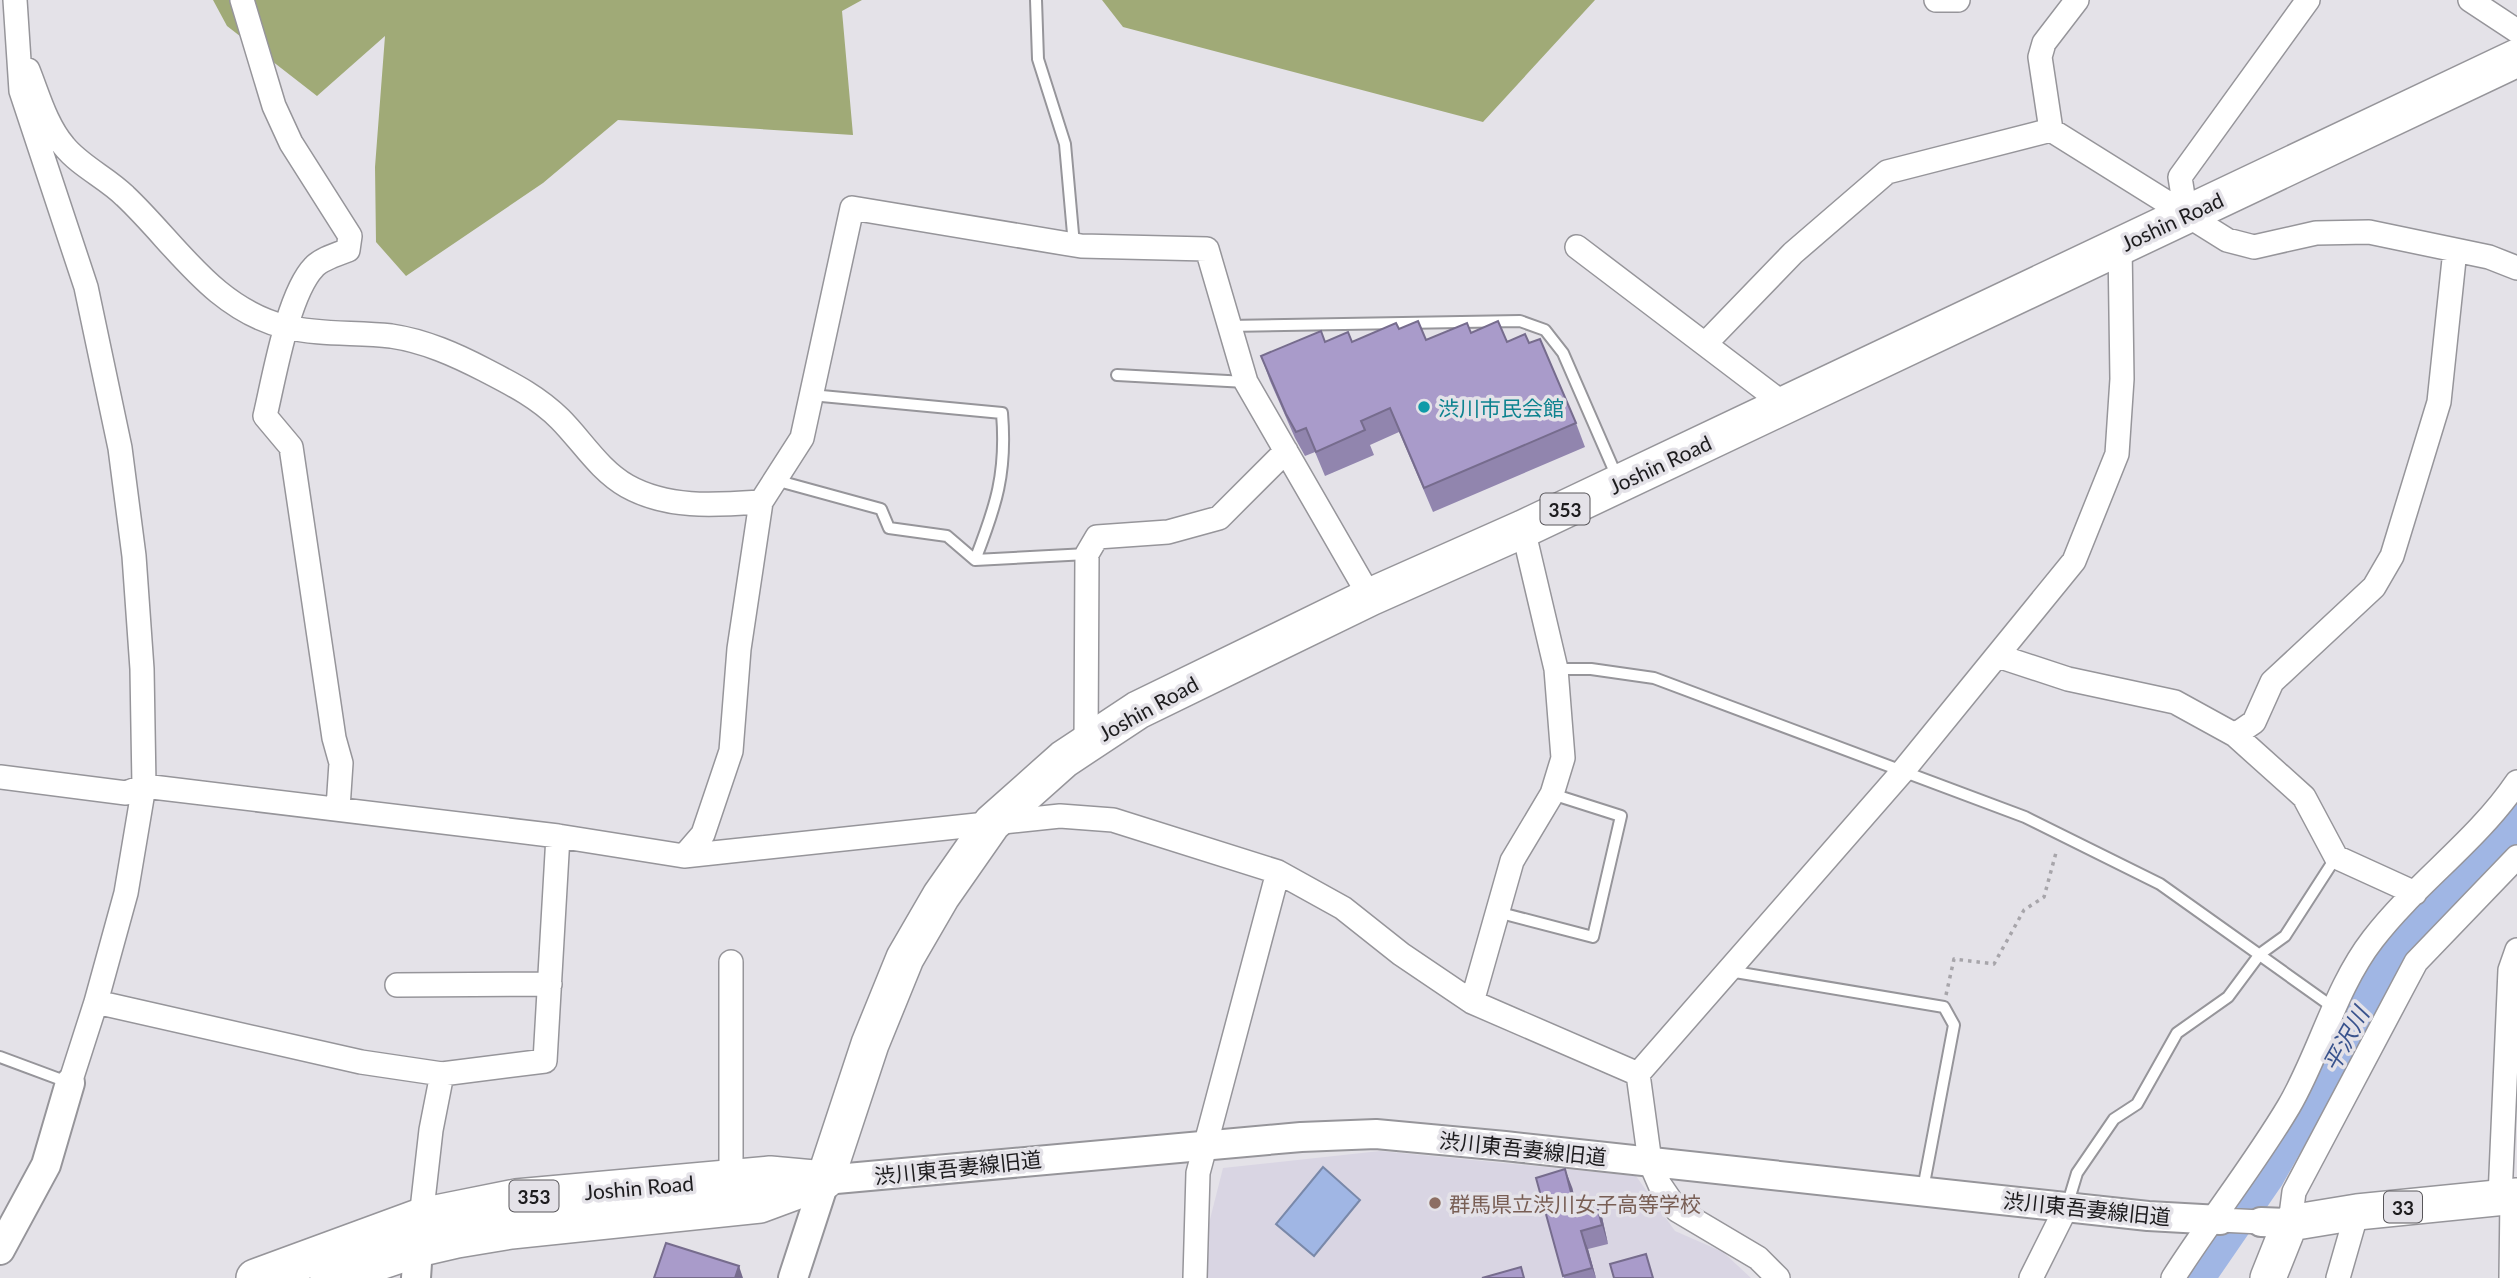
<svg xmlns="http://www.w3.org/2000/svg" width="2517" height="1278" font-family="Lato,'Noto Sans JP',sans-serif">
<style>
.built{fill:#d9d5e3}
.forest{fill:#a0aa77}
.water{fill:#a0b6e4;stroke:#7988a9;stroke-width:2}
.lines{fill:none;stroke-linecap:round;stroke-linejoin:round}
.river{stroke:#a0b6e4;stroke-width:35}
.service-casing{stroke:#96959a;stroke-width:14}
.minor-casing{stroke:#96959a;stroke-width:26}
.tertiary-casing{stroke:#96959a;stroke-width:32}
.primary-casing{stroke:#96959a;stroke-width:38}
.trunk-casing{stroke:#96959a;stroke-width:40}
.path{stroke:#a7a5aa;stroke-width:3.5;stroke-dasharray:3.5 5;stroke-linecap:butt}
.service{stroke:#fff;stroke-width:10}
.minor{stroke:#fff;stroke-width:23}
.tertiary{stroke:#fff;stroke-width:28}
.primary{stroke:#fff;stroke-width:35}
.trunk{stroke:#fff;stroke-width:37}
.wall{fill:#9185ae}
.shaded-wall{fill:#766c8d}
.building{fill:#a99bca;stroke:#766c8d;stroke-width:2}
.culture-dot{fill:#0f9aa8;stroke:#e4e2e8;stroke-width:2.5}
.education-dot{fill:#8d6e63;stroke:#e4e2e8;stroke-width:2.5}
.labels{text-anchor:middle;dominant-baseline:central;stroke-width:7;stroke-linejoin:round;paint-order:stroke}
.shield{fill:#e4e2e8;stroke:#59575b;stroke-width:2}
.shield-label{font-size:19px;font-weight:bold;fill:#1d1c1e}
.street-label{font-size:21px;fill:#1d1c1e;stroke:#e4e2e8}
.culture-label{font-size:21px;fill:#0d838f;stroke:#e4e2e8;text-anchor:start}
.education-label{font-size:21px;fill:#785e54;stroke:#e4e2e8;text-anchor:start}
.water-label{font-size:23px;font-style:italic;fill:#39538d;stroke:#e4e2e8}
</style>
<rect width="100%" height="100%" fill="#e4e2e8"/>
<path class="built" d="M 1380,1151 L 1636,1176 L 1675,1231 L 1723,1252 L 1751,1278 L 1205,1278 L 1205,1239 L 1223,1168 Z"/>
<path class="forest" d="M 213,0 L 862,0 L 842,11 L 853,135 L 618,120 L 543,183 L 406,276 L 376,242 L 375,167 L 385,36 L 317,96 L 227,26 Z
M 1102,0 L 1595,0 L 1483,122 L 1123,27 Z"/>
<path class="water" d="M 1323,1167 L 1360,1200 L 1314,1256 L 1276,1224 Z"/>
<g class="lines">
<path class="river" d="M 2197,1278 L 2267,1176 L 2396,949 L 2479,867 L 2517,819"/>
<g class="service-casing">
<path id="service" d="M 1036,0 L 1038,59 L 1065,144 L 1074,245
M 1228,326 L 1520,321 L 1545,330 L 1563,353 L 1617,477
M 1117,375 L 1246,382
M 811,395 L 1002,413 C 1007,473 996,506 975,560
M 775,480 L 881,509 L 889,528 L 947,536 L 975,560 L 1087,554
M 1556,669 L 1591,669 L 1654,678 L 2025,817 L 2160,884 L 2334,1008
M 1497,912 L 1593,937 L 1621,816 L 1552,794
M 1729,971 L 1944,1007 L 1954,1025 L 1923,1189
M 0,1057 L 70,1083
M 2067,1206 L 2077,1173 L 2114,1119 L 2137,1104 L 2177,1033 L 2228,997 L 2260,954 L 2285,936 L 2336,857"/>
</g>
<g class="minor-casing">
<path id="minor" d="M 15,0 L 21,91 L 86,287 L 120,448 L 134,556 L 142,669 L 144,786 L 126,893 L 96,1002 L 70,1083
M 242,0 L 274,106 L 291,143 L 350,236 L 348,250 C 338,254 321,259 314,267 C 288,294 274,378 265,416 L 291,447 L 334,738 L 341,763 L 338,808
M 1936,0 L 1958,0
M 2077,0 L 2044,43 L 2040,57 L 2051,130 L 2227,240 L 2254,247 L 2316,233 L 2369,232 L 2489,257 L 2517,268
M 2470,0 L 2517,31
M 28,70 C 38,95 46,125 64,146 C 80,166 107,178 125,196 C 176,244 213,309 286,327 C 320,335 357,332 391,336 C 425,341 456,355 485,370 C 512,384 538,397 560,419 C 582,441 599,470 627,486 C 668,509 716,505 761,502
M 2186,215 L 2180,177 L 2308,0
M 1577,247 L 1785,405
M 1706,343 L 1793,253 L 1887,172 L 2051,130
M 1998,656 L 2068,679 L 2175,702 L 2235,735 L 2254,722 L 2272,682 L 2374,587 L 2392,556 L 2439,402 L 2455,250
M 2235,735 L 2304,797 L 2336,857 L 2415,893
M 1086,743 L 1087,554 L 1097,537 L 1168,532 L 1219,518 L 1286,451
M 0,777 L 126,793 L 144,786 L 558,836 L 684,856 L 1060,816 L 1113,820 L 1278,872 L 1343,908 L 1401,954 L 1472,1002 L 1638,1074
M 684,856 L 703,834 L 731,751 L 739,649 L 761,502 L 802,438 L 852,208 L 1081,246 L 1207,249 L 1246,382 L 1370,597
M 397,985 L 550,984
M 96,1002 L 361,1062 L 442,1074 L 545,1061 L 558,836
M 1472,1002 L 1512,861 L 1552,794 L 1563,758 L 1556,669 L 1523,529
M 731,1179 L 731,962
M 2500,1197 L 2510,970 L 2517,950
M 2220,1220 L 2261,1222
M 2290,1223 L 2294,1192 L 2416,962 L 2517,857
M 420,1227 L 431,1130 L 442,1074
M 1195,1278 L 1198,1173 L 1278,872
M 1778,1278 L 1758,1258 L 1677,1210 L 1660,1185 L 1650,1162 L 1638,1074 L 1903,771 L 2074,561 L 2117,454 L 2122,379 L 2120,245
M 2031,1278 L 2067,1206
M 2173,1278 C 2210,1220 2254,1165 2289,1106 C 2320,1053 2335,988 2373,939 C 2416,883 2477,841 2517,782
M 2338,1278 L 2357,1212
M 2511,1278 L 2512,1197"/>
</g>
<g class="tertiary-casing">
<path id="tertiary" d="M 2261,1222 L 2290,1223
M 0,1250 L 46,1165 L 70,1083
M 416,1278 L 418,1248
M 793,1278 L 825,1180 L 1301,1137 L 1376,1134 L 1505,1146 L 2148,1216 L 2220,1220"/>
</g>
<g class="primary-casing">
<path id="primary" d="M 2268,1278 L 2290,1223 L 2357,1212 L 2517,1196"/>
</g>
<g class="trunk-casing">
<path id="trunk" d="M 825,1180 L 870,1044 L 905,958 L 941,896 L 992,823 L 1064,759 L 1138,710 L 1370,597 L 1523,529 L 2517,58
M 255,1278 L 421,1217 L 516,1198 L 770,1175 L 825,1180
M 329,1278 L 418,1248 L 457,1239 L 511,1230 L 760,1204 L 814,1184"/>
</g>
<path class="path" d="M 1946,995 L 1954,959 L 1994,964 L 2024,910 L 2044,897 L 2057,849"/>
<use href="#service" class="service"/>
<use href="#minor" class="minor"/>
<use href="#tertiary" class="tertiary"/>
<use href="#primary" class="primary"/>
<use href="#trunk" class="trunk"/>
</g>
<path class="wall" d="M 1399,329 L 1426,340 L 1471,333 L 1507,342 L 1529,343 L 1576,423 L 1585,447 L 1433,512 L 1399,432 L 1370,445 L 1374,455 L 1325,476 L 1315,452 L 1305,456 L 1295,438 L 1270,381 L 1261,356 L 1325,342 L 1352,342 Z
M 1536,1178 L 1572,1187 L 1576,1204 L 1595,1199 L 1602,1217 L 1608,1244 L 1588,1249 L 1596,1278 L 1564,1278 Z"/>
<path class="shaded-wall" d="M 1565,1169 L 1572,1187 L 1581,1223 L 1574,1204 Z
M 1595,1199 L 1602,1217 L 1608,1244 L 1602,1225 Z
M 1581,1231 L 1588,1249 L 1596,1278 L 1592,1268 Z
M 739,1266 L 743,1278 L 735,1278 Z"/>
<path class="building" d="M 1418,321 L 1426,340 L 1467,323 L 1471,333 L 1498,321 L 1507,342 L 1525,334 L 1529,343 L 1540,339 L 1576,423 L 1424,488 L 1390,408 L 1361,421 L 1365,430 L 1316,452 L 1306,428 L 1296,432 L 1286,414 L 1261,356 L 1321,331 L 1325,342 L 1348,332 L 1352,342 L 1396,323 L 1399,329 Z
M 1565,1169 L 1574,1204 L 1595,1199 L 1602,1225 L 1581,1231 L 1592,1268 L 1563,1276 L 1536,1178 Z
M 666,1243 L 739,1266 L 735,1278 L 654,1278 Z
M 1646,1254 L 1653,1278 L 1614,1278 L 1610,1264 Z
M 1521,1267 L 1524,1278 L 1482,1278 Z"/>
<circle class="culture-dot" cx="1424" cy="407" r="7"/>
<circle class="education-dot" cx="1435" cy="1203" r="7"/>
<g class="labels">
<g class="shield">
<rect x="1540.5" y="493.5" width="49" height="31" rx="5"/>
<rect x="509.5" y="1180.5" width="49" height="31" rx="5"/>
<rect x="2384" y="1191.5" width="38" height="31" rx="5"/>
</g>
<g class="shield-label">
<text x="1565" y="509">353</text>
<text x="534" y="1196">353</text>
<text x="2403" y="1207">33</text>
</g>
<g class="street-label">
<text transform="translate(2172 221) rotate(-25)">Joshin Road</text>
<text transform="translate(1660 464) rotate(-25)">Joshin Road</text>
<text transform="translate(1148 708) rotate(-29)">Joshin Road</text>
<text transform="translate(1523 1148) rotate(6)">渋川東吾妻線旧道</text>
<text transform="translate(958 1167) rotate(-6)">渋川東吾妻線旧道</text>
<text transform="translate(639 1187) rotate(-5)">Joshin Road</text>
<text transform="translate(2087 1208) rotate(6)">渋川東吾妻線旧道</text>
</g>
<g class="culture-label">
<text x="1438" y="407">渋川市民会館</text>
</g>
<g class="education-label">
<text x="1449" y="1203">群馬県立渋川女子高等学校</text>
</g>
<g class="water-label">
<text transform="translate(2345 1039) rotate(-61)">平沢川</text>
</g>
</g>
</svg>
